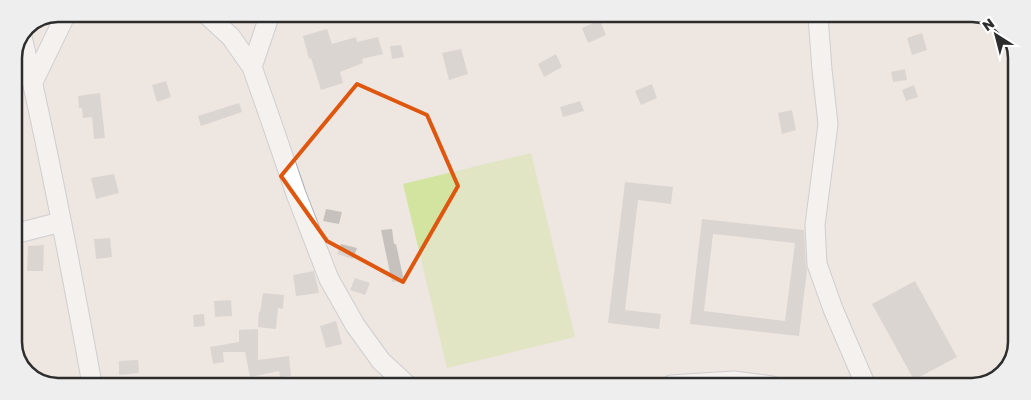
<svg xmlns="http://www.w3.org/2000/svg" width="1031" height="400" font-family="'Golos Text',sans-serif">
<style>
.pitch{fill:#d2e4a0}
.building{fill:#c6c1bc;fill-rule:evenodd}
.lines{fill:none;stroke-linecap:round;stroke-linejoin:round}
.minor-casing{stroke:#adb1b8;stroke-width:21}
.minor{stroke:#fff;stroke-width:19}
.marked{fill:none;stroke:#df570e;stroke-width:4;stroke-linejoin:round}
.rim{fill:none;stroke:#2d2d2d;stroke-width:2.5}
</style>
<rect width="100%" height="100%" fill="#ede6e1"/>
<path class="pitch" d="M 531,153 L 575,337 L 447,368 L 403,184 Z"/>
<path class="building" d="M 600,20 L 606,35 L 588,43 L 582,28 Z
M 327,29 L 332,44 L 356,37 L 357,42 L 378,37 L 383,54 L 362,59 L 363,63 L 340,72 L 343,83 L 321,90 L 311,58 L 309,59 L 303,36 Z
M 922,33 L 927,50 L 912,55 L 907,38 Z
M 401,45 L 404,57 L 392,59 L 390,46 Z
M 461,49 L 468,74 L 449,80 L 442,53 Z
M 556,54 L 562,67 L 544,77 L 538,64 Z
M 905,69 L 907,80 L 893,82 L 891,72 Z
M 166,81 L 171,97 L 157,102 L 152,85 Z
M 652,84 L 657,98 L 641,105 L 635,91 Z
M 914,85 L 918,97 L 906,101 L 902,90 Z
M 100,93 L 105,138 L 94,139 L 92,117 L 83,118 L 82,108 L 79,108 L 78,96 Z
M 580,101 L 584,111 L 563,117 L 560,107 Z
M 239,103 L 242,112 L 201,126 L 198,116 Z
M 792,110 L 796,130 L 782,134 L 778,113 Z
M 114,174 L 119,193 L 96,199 L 91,178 Z
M 625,182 L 673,187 L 671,204 L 638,200 L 625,310 L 661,314 L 659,329 L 608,323 Z
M 326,209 L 342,212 L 339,224 L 323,221 Z
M 702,219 L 804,230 L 806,265 L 807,270 L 799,336 L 690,324 ZM 713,234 L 795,243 L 785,321 L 704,311 Z
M 392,229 L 394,244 L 396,244 L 404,281 L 392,282 L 381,230 Z
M 110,238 L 112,257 L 96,259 L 94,239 Z
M 341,244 L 357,248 L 353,259 L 337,254 Z
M 44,245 L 43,271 L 27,271 L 28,246 Z
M 314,271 L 319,293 L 296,296 L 293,275 Z
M 355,278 L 370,283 L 365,295 L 350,290 Z
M 915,281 L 957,357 L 914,380 L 872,304 Z
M 263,293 L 284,295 L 283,309 L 278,308 L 276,329 L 258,327 L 259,312 L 260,312 Z
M 231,300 L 232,316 L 215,317 L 214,301 Z
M 204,314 L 205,326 L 194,327 L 193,315 Z
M 336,321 L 342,344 L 326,348 L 320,326 Z
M 258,329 L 258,360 L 289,356 L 291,376 L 280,377 L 279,371 L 250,377 L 245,352 L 223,352 L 224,362 L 213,364 L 210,347 L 239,342 L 239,330 Z
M 138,360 L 139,373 L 119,375 L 119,361 Z"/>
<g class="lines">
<g class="minor-casing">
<path id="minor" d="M 206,14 L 231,37 L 252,67 L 271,121 L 296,194 L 329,279 L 355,325 L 381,361 L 407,385
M 818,16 L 822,70 L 828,124 L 815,225 L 817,264 L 833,309 L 866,386
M 22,37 C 49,152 71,268 92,384
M 252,67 L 270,14
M 33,82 L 66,14
M 14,234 L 61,222
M 671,385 L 734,381 L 772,386"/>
</g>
<use href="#minor" class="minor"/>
</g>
<path d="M0 0H1031V400H0ZM 357,84 L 427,115 L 458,186 L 403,282 L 327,241 L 281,176 Z" fill="#ede6e1" fill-opacity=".55" fill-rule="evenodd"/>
<path class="marked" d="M 357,84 L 427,115 L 458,186 L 403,282 L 327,241 L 281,176 Z"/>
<path d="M0 0H1031V400H0ZM58 22H972A36 36 0 0 1 1008 58V342A36 36 0 0 1 972 378H58A36 36 0 0 1 22 342V58A36 36 0 0 1 58 22Z" fill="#eee" fill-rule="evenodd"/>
<path class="rim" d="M58 22H972A36 36 0 0 1 1008 58V342A36 36 0 0 1 972 378H58A36 36 0 0 1 22 342V58A36 36 0 0 1 58 22Z"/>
<g transform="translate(996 35) rotate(324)" stroke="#ffffff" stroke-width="4" paint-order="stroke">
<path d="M0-4L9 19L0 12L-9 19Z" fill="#2d2d2d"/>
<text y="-8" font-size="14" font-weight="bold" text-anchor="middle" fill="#2d2d2d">N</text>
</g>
</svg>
